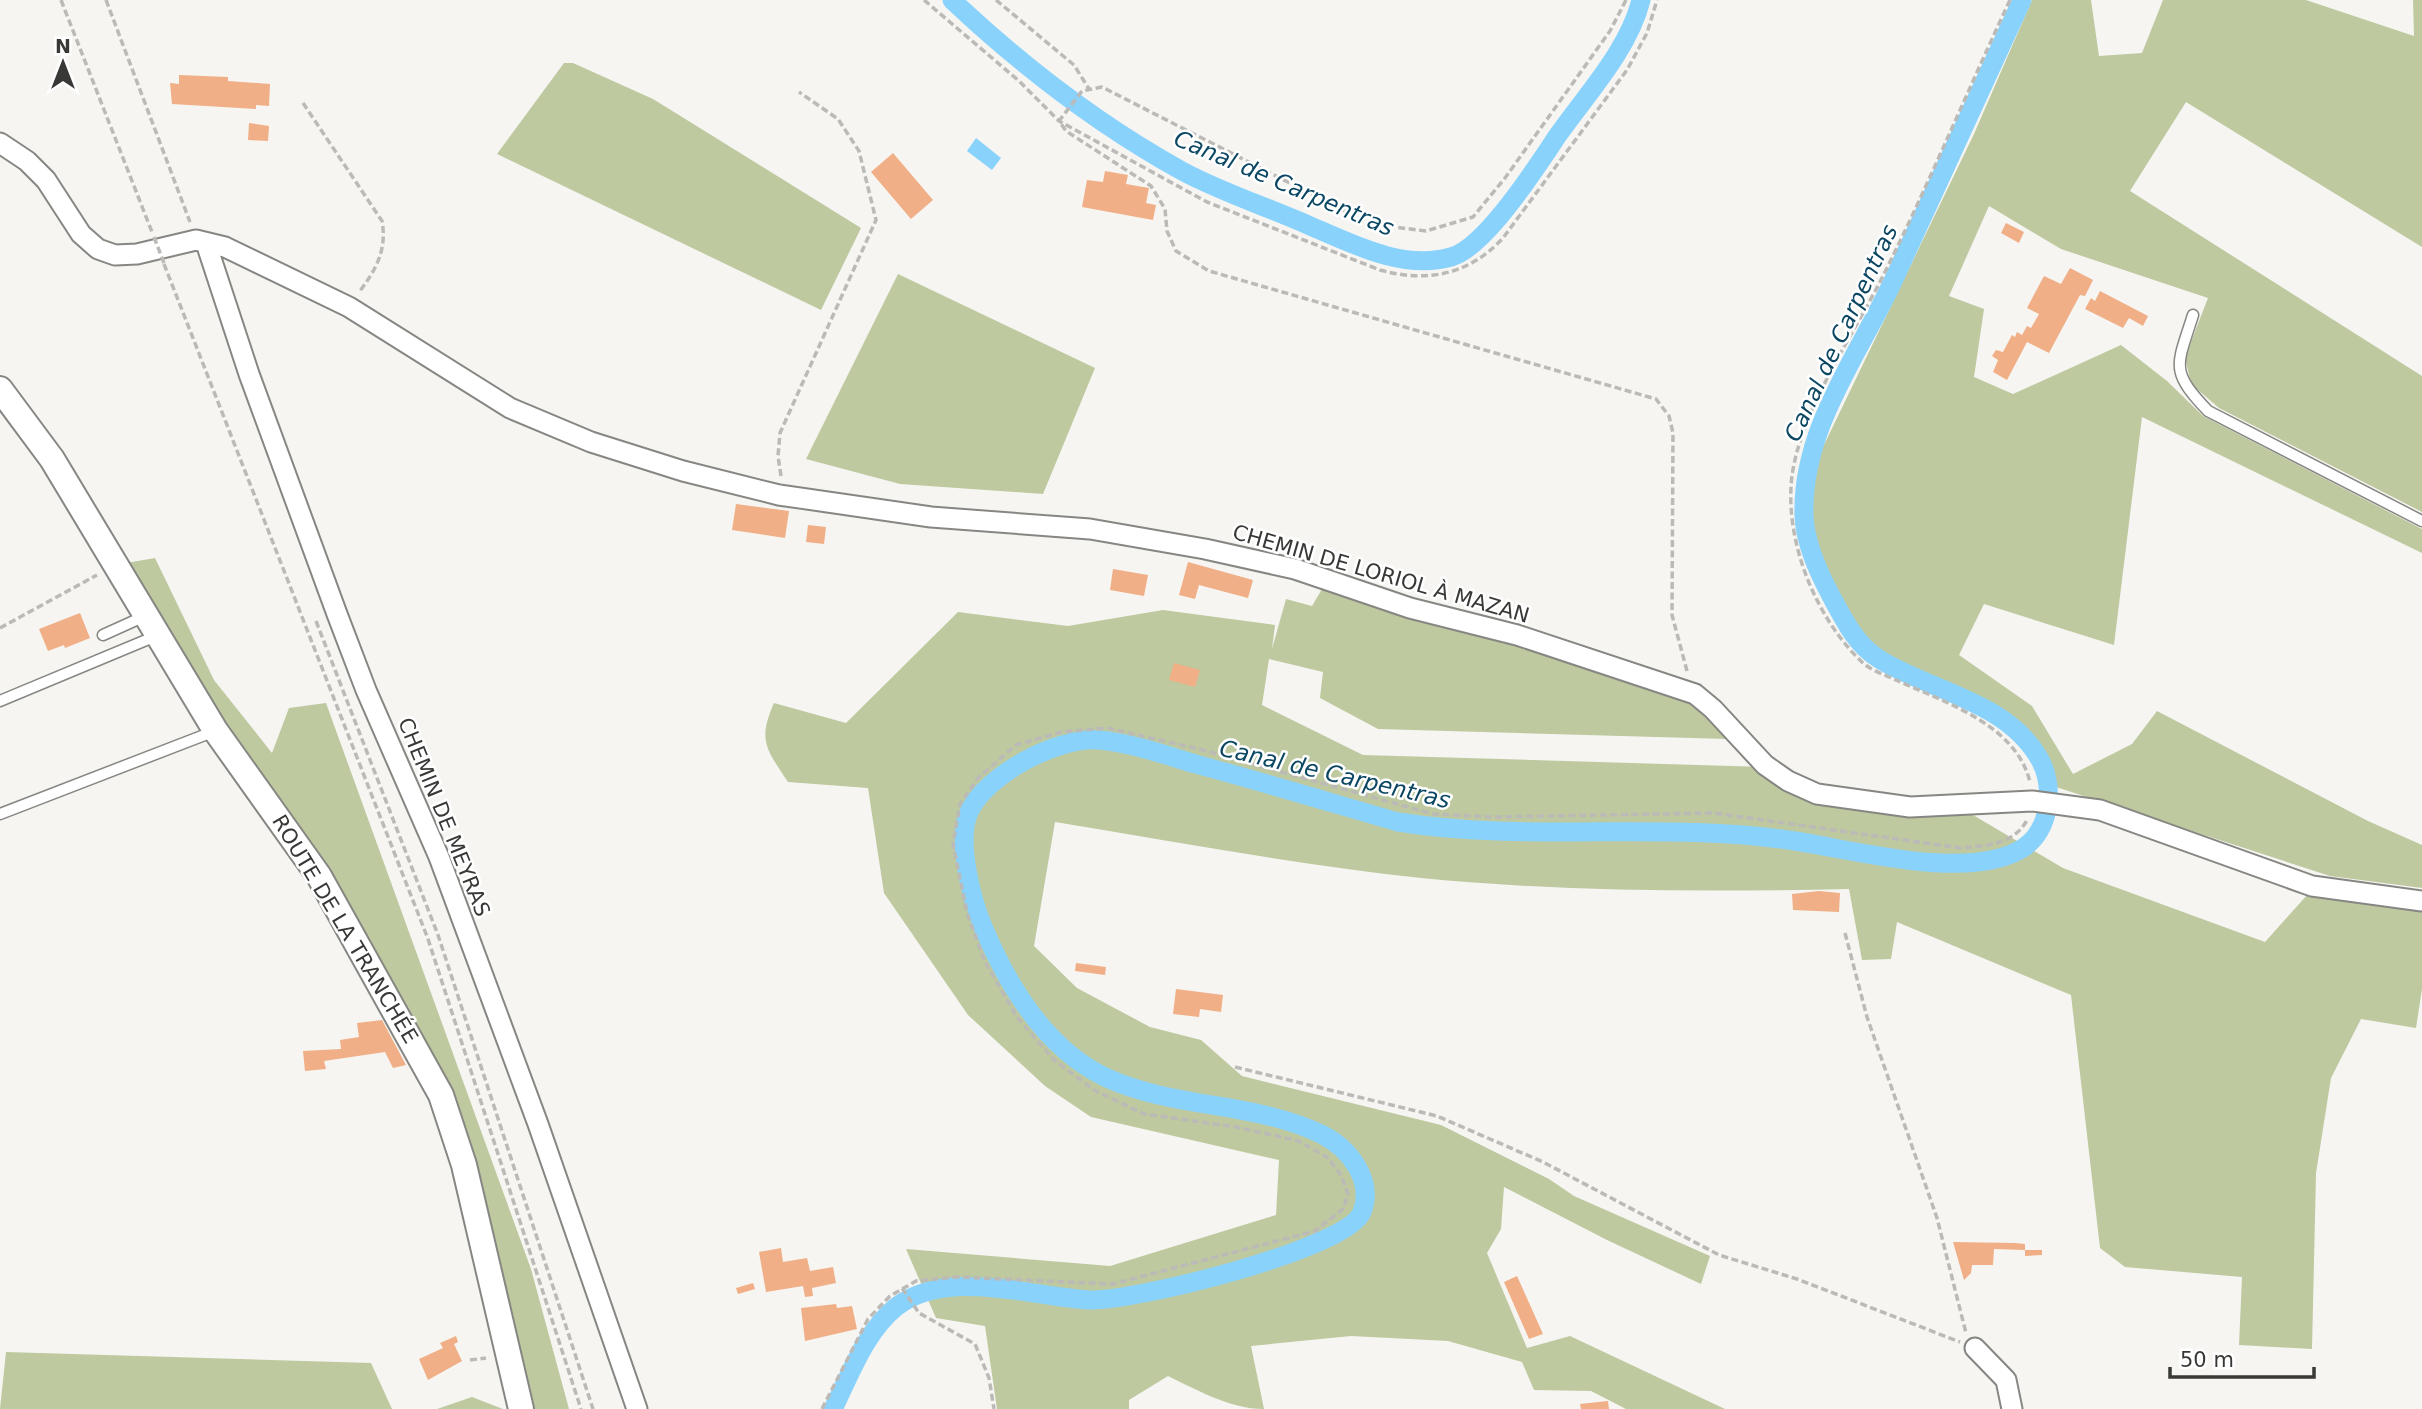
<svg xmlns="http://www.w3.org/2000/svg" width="2422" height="1409" font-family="'DejaVu Sans',sans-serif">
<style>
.green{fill:#bec99f}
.water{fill:#89d2fc}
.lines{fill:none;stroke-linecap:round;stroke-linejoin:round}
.canal{stroke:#89d2fc;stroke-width:19}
.building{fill:#f0af86}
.service-casing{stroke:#868683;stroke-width:13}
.minor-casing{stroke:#868683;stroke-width:23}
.tertiary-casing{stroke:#868683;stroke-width:28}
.path{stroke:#bbbab7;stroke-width:3.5;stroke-dasharray:7 3.5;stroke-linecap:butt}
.service{stroke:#fff;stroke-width:10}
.minor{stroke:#fff;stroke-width:19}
.tertiary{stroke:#fff;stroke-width:24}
.path-bridge{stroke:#bbbab7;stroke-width:3.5;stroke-dasharray:7 3.5;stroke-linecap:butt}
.labels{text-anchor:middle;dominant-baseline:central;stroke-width:5;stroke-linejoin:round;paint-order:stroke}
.street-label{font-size:21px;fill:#383836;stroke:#fff}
.water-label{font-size:23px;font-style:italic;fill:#0b4763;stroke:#fff}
</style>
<rect width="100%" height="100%" fill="#f6f5f2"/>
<path class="green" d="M 2032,0 L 2091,0 L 2099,56 L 2142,53 L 2163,0 L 2306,0 L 2414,36 L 2413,0 L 2422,0 L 2422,247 L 2186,102 L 2130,191 L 2422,376 L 2422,512 L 2219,408 L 2191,384 L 2185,357 L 2208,298 L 2061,249 L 1989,206 L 1949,296 L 1984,309 L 1974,377 L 2013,394 L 2121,345 L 2167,381 L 2203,416 L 2422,529 L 2422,553 L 2142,417 L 2114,645 L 1984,604 L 1959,655 L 2032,706 L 2073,774 L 2132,744 L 2157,711 L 2368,821 L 2422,845 L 2422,888 L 2330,876 L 2056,787 L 2038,748 L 2007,715 L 1878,652 L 1853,626 L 1821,568 L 1808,521 L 1810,474 L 1974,134 Z
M 564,63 L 573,63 L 653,99 L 861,228 L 821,310 L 497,154 Z
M 898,274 L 1095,368 L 1043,494 L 900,484 L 806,459 Z
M 155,558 L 214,680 L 272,753 L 289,708 L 326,703 L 531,1269 L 569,1409 L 530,1409 L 471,1164 L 362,939 L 277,796 L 220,724 L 126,563 Z
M 1322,589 L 1676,687 L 1699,706 L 1727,739 L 1378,729 L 1320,698 L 1323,672 L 1269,659 L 1262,705 L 1363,755 L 1765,767 L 1780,784 L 1842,808 L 1913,815 L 1973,815 L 2063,868 L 2265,942 L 2308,894 L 2422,910 L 2422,989 L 2416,1028 L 2361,1019 L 2331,1078 L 2316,1173 L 2312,1349 L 2239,1345 L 2242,1277 L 2125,1267 L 2100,1248 L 2071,995 L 1897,922 L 1891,959 L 1862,960 L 1849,889 C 1706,892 1564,892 1421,878 C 1299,865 1177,842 1055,822 L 1034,946 L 1077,988 L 1150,1027 L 1201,1040 L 1242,1076 L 1441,1125 L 1549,1179 L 1574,1196 L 1710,1256 L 1701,1284 L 1607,1240 L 1504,1187 L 1501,1229 L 1487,1253 L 1527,1348 L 1570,1336 L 1725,1409 L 1626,1409 L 1591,1391 L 1534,1390 L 1522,1362 L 1448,1341 L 1351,1336 L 1251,1346 L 1264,1409 C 1230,1409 1197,1390 1168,1376 L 1129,1400 L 1129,1409 L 997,1409 L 985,1326 L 936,1318 L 906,1249 L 1110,1266 L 1276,1215 L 1279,1160 L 1091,1117 L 1045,1086 L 968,1015 L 884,893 L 868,788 L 788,782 C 767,750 757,741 774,703 L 846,723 L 958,612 L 1068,626 L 1163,610 L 1275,625 L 1272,649 L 1286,599 L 1312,606 Z
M 6,1352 L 371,1363 L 392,1409 L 0,1409 Z
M 472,1397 L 503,1409 L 437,1409 Z"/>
<path class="water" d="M 976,138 L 1001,158 L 992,170 L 967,151 Z"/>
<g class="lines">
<path class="canal" d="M 952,0 C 1022,66 1097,124 1182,171 C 1221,192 1267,207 1308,225 C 1351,243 1402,271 1451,257 C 1485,248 1538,165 1558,135 C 1587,94 1629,49 1641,0
M 833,1409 C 850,1375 865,1332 896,1307 C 947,1267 1032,1297 1089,1300 C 1132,1302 1348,1249 1362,1212 C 1374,1181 1350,1149 1323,1135 C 1257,1102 1175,1109 1107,1078 C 1047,1050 1009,988 984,929 C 972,901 956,841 969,812 C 987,774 1057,737 1099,740 C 1132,743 1168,756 1199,765 C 1266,783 1332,803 1398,822 C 1529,843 1663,821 1795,841 C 1854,850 1970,882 2023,848 C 2051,830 2055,785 2039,758 C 2006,701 1932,692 1879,659 C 1855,644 1843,618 1830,594 C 1818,571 1805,543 1804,516 C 1801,429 1859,355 1894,279 C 1937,186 1979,93 2022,0"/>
</g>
<path class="building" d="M 179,75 L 228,77 L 228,81 L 270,84 L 269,106 L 256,105 L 256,109 L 172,104 L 170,83 L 179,84 Z
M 249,123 L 269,126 L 268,141 L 248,140 Z
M 893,153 L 933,200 L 911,219 L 871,172 Z
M 1105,171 L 1128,175 L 1126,184 L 1149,188 L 1146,203 L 1156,205 L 1153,220 L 1082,207 L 1087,180 L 1103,182 Z
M 2006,223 L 2024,232 L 2019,243 L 2001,233 Z
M 2070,268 L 2093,280 L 2085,296 L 2080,295 L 2049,353 L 2027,342 L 2007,380 L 1993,372 L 1998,360 L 1992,356 L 1996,350 L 2003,352 L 2012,335 L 2015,337 L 2017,332 L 2022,335 L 2027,326 L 2031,328 L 2039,314 L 2027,308 L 2044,276 L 2061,284 Z
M 2100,291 L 2148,316 L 2143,326 L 2129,318 L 2123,328 L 2085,309 L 2091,298 L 2095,301 Z
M 736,504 L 789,511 L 785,538 L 732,530 Z
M 808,525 L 826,527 L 824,544 L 806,542 Z
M 1188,562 L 1253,580 L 1248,598 L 1199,585 L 1195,599 L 1179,595 Z
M 1113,569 L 1148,575 L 1144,596 L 1110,590 Z
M 80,613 L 90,638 L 65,648 L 64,645 L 48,651 L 39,629 Z
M 1174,663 L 1200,670 L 1195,687 L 1169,680 Z
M 1819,891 L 1840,893 L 1839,912 L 1793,910 L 1792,894 Z
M 1076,963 L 1106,967 L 1105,975 L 1075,971 Z
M 1176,989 L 1223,995 L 1221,1012 L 1200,1009 L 1199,1017 L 1173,1014 Z
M 382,1020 L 406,1065 L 393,1068 L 385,1052 L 324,1061 L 326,1069 L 305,1071 L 303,1051 L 341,1049 L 340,1040 L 359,1037 L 357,1023 Z
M 1953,1242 L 2015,1243 L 2025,1244 L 2025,1250 L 1994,1249 L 1993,1265 L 1972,1265 L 1971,1273 L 1964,1280 Z
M 781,1248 L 783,1262 L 807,1258 L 810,1271 L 833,1267 L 836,1283 L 812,1288 L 813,1296 L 805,1297 L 803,1286 L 766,1292 L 759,1252 Z
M 2025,1250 L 2042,1250 L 2042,1255 L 2025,1256 Z
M 1517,1276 L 1543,1334 L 1529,1339 L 1504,1282 Z
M 753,1283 L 755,1289 L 738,1294 L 736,1288 Z
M 836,1304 L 837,1308 L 852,1306 L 857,1329 L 805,1341 L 801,1308 Z
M 456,1336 L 458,1342 L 454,1344 L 462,1361 L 428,1380 L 419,1359 L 443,1348 L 440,1343 Z
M 1608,1401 L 1609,1409 L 1581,1409 L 1580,1404 Z"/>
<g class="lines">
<g class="service-casing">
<path id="service" d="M 2193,315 C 2177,366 2169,370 2208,411 L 2422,521
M 103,635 L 145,616
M 0,701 L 156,636
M 0,814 L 215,731"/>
</g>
<g class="minor-casing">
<path id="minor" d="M 0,143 L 27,161 L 46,180 L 81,234 L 98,249 L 115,255 L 137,254 L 196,240 L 225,247 L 349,307 L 510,408 L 591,442 L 683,471 L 779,495 L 931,517 L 1090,529 L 1205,549 L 1295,569 L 1410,608 L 1517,635 L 1695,694 L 1713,709 L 1765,765 L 1788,781 L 1817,794 L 1910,807 L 2032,801 L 2100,810 L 2312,886 L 2422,901
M 206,243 L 249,374 L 337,614 L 366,690 L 439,857 L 538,1124 L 637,1409
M 1975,1348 L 2006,1380 L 2012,1409"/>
</g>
<g class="tertiary-casing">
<path id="tertiary" d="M 0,389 L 52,459 L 215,730 L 319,876 L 441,1095 L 464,1165 L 521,1409"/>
</g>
<path class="path" d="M 61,0 L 152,232
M 106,0 L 190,222
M 924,0 L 1019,81 L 1059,121 L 1207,202 L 1380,270 C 1427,283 1469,275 1503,238 L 1627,70 L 1647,33 L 1657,0
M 996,0 L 1074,65 L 1089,89
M 1626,0 L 1610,31 L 1505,178 L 1473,217 L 1426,231 L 1370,224 L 1102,87 L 1082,91 L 1059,121 L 1066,131 L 1151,186 L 1165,209 L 1167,231 L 1176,251 L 1209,271 L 1656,399 L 1669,416 L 1673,433 L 1672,615 L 1687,671
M 2010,0 C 1966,94 1926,191 1879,284 C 1850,339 1800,414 1792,476 C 1784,541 1816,619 1863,663 C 1872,671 1886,675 1896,680 C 1944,702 2016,724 2030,782
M 303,103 L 382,221 C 387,249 377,268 360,291
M 164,264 L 428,939 L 581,1409
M 781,476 L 778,456 L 780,433 L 876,220 L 859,151 L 838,119 L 799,92
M 316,621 L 438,935 L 593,1409
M 0,628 L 97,575
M 1845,933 L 1867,1017 L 1937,1218 L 1966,1333
M 1235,1067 L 1437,1116 L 1543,1162 L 1719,1255 L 1797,1279 L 1960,1342
M 902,1288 L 919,1313 L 975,1344 L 989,1378 L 994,1409
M 470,1360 L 486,1358
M 822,1409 L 868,1319 L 890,1296 L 916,1281 L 958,1277 L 1113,1284 L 1315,1231 L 1343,1209 L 1348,1194 L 1341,1175 L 1328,1158 L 1299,1141 L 1236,1127 L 1144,1114 L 1094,1090 L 1054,1060 L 1017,1017 L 985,962 L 967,913 L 953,844 L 960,804 L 978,778 L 1016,745 L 1061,732 L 1107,728 L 1199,749 L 1433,814 L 1493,817 L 1713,813 L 1961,848 C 1985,846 2015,844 2027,820"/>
<use href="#service" class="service"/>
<use href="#minor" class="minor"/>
<use href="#tertiary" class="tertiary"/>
<path class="path-bridge" d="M 154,237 L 164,263"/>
</g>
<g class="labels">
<g class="street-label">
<text transform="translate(1381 574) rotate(16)">CHEMIN DE LORIOL À MAZAN</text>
<text transform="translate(444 817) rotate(68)">CHEMIN DE MEYRAS</text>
<text transform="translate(345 929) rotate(59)">ROUTE DE LA TRANCHÉE</text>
</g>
<g class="water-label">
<text transform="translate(1284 183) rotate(23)">Canal de Carpentras</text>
<text transform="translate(1841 333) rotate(-65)">Canal de Carpentras</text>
<text transform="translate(1335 774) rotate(13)">Canal de Carpentras</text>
</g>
</g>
<g transform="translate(63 63)" stroke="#ffffff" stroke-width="5" paint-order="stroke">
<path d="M0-5L12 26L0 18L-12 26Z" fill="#383836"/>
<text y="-10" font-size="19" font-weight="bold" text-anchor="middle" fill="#383836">N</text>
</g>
<path d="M2170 1367v10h144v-10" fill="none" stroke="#383836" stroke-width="3.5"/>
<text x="2180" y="1367" font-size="21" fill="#383836" stroke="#ffffff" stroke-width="5" paint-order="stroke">50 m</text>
</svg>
